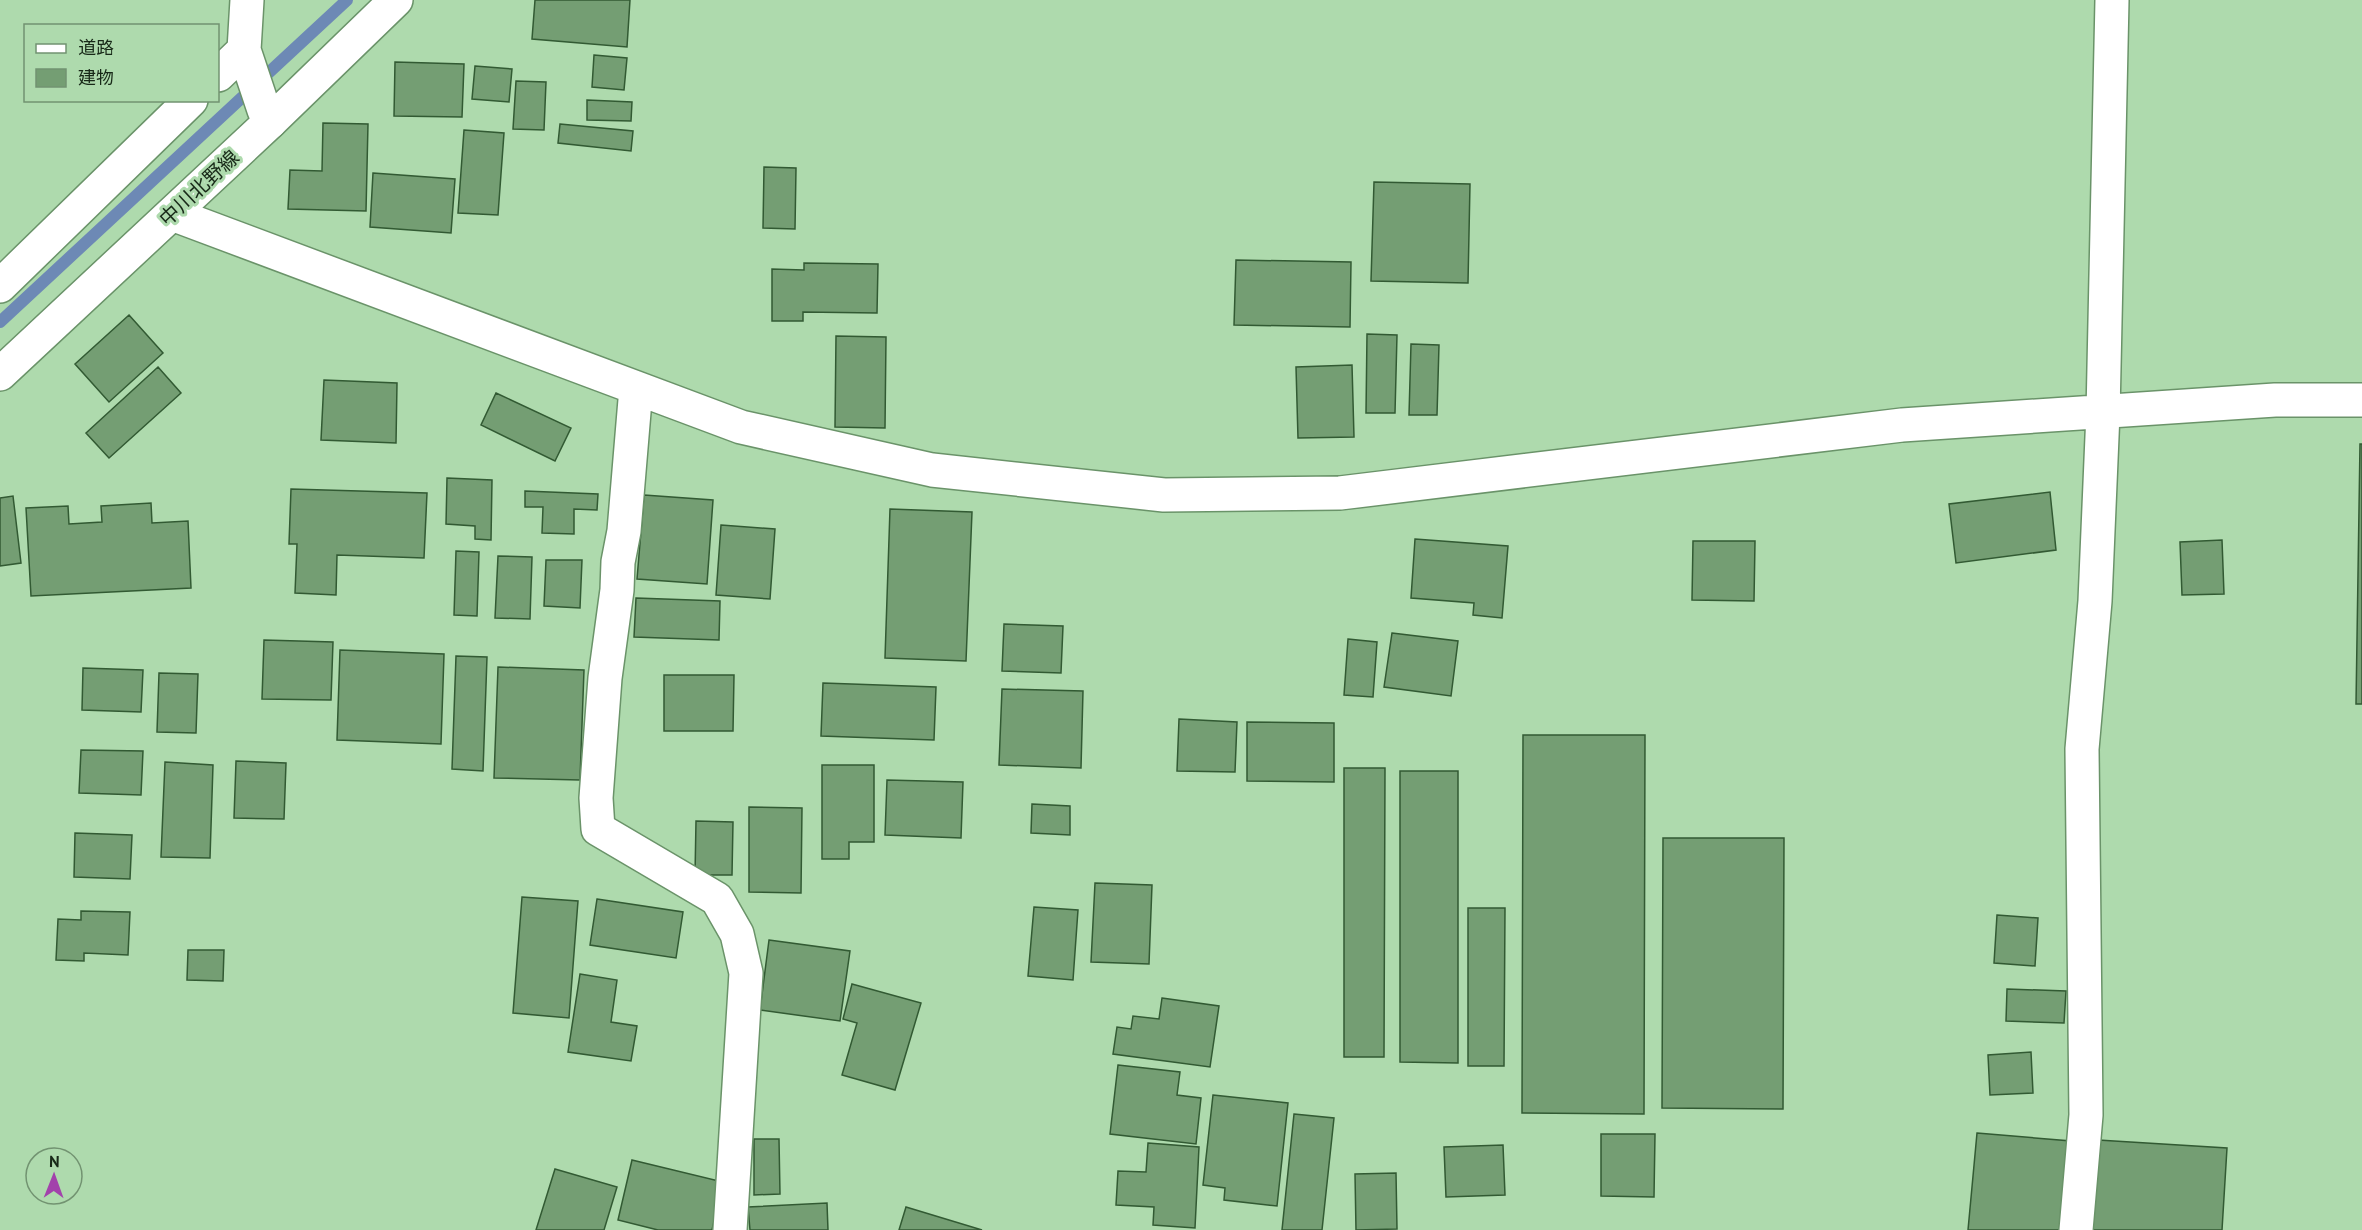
<svg xmlns="http://www.w3.org/2000/svg" width="2362" height="1230" font-family="'PT Sans','Noto Sans JP',sans-serif">
<style>
.lines{fill:none;stroke-linecap:round;stroke-linejoin:round}
.stream{stroke:#6d89b5;stroke-width:12}
.building{fill:#749e73;stroke:#325a33;stroke-width:1.5}
.minor-casing{stroke:#6a9369;stroke-width:36}
.major-casing{stroke:#6a9369;stroke-width:36}
.minor{stroke:#fff;stroke-width:33}
.major{stroke:#fff;stroke-width:33}
.labels{text-anchor:middle;dominant-baseline:central;stroke-width:6;stroke-linejoin:round;paint-order:stroke}
.street-label{font-size:20px;fill:#182918;stroke:#aedaad}
</style>
<rect width="100%" height="100%" fill="#aedaad"/>
<g class="lines">
<path class="stream" d="M 0,322 L 347,0"/>
</g>
<path class="building" d="M 535,0 L 630,0 L 627,47 L 532,39 Z
M 594,55 L 627,58 L 624,90 L 592,87 Z
M 395,62 L 464,64 L 462,117 L 394,116 Z
M 475,66 L 512,69 L 509,102 L 472,99 Z
M 516,81 L 546,82 L 544,130 L 513,129 Z
M 587,100 L 632,102 L 631,121 L 587,120 Z
M 323,123 L 368,124 L 366,211 L 288,209 L 290,170 L 322,171 Z
M 560,124 L 633,131 L 631,151 L 558,143 Z
M 464,130 L 504,133 L 498,215 L 458,213 Z
M 764,167 L 796,168 L 795,229 L 763,228 Z
M 373,173 L 455,179 L 451,233 L 370,227 Z
M 1374,182 L 1470,184 L 1468,283 L 1371,281 Z
M 1236,260 L 1351,262 L 1350,327 L 1234,325 Z
M 804,263 L 878,264 L 877,313 L 803,312 L 803,321 L 772,321 L 772,269 L 804,270 Z
M 129,315 L 163,353 L 109,402 L 75,364 Z
M 1367,334 L 1397,335 L 1395,413 L 1366,413 Z
M 836,336 L 886,337 L 885,428 L 835,427 Z
M 1411,344 L 1439,345 L 1437,415 L 1409,415 Z
M 1352,365 L 1354,437 L 1298,438 L 1296,367 Z
M 158,367 L 181,393 L 109,458 L 86,433 Z
M 324,380 L 397,383 L 396,443 L 321,440 Z
M 496,393 L 571,428 L 555,461 L 481,425 Z
M 2360,444 L 2362,444 L 2362,704 L 2356,704 Z
M 447,478 L 492,480 L 491,540 L 475,539 L 475,526 L 446,524 Z
M 291,489 L 427,493 L 424,558 L 337,555 L 336,595 L 295,593 L 297,544 L 289,544 Z
M 525,491 L 598,494 L 597,510 L 574,509 L 574,534 L 542,533 L 543,507 L 525,507 Z
M 2050,492 L 2056,550 L 1956,563 L 1949,504 Z
M 644,495 L 713,500 L 707,584 L 637,579 Z
M 13,496 L 21,563 L 0,566 L 0,498 Z
M 151,503 L 152,523 L 188,521 L 191,588 L 31,596 L 26,508 L 68,506 L 69,524 L 102,522 L 101,506 Z
M 890,509 L 972,512 L 966,661 L 885,658 Z
M 721,525 L 775,529 L 770,599 L 716,595 Z
M 1415,539 L 1508,546 L 1502,618 L 1473,615 L 1474,603 L 1411,598 Z
M 2222,540 L 2224,594 L 2182,595 L 2180,542 Z
M 1693,541 L 1755,541 L 1754,601 L 1692,600 Z
M 456,551 L 479,552 L 477,616 L 454,615 Z
M 498,556 L 532,557 L 530,619 L 495,618 Z
M 546,560 L 582,560 L 580,608 L 544,606 Z
M 636,598 L 720,601 L 719,640 L 634,637 Z
M 1004,624 L 1063,626 L 1061,673 L 1002,671 Z
M 1392,633 L 1458,641 L 1451,696 L 1384,687 Z
M 1348,639 L 1377,642 L 1373,697 L 1344,695 Z
M 264,640 L 333,642 L 331,700 L 262,699 Z
M 340,650 L 444,654 L 441,744 L 337,740 Z
M 456,656 L 487,657 L 483,771 L 452,769 Z
M 498,667 L 584,670 L 580,780 L 494,778 Z
M 83,668 L 143,670 L 141,712 L 82,710 Z
M 159,673 L 198,674 L 196,733 L 157,732 Z
M 664,675 L 734,675 L 733,731 L 664,731 Z
M 823,683 L 936,687 L 934,740 L 821,736 Z
M 1002,689 L 1083,691 L 1081,768 L 999,765 Z
M 1179,719 L 1237,722 L 1235,772 L 1177,771 Z
M 1247,722 L 1334,723 L 1334,782 L 1247,781 Z
M 1523,735 L 1645,735 L 1644,1114 L 1522,1113 Z
M 81,750 L 143,751 L 141,795 L 79,793 Z
M 236,761 L 286,763 L 284,819 L 234,818 Z
M 165,762 L 213,765 L 210,858 L 161,857 Z
M 822,765 L 874,765 L 874,842 L 849,842 L 849,859 L 822,859 Z
M 1344,768 L 1385,768 L 1384,1057 L 1344,1057 Z
M 1400,771 L 1458,771 L 1458,1063 L 1400,1062 Z
M 887,780 L 963,782 L 961,838 L 885,835 Z
M 1032,804 L 1070,806 L 1070,835 L 1031,833 Z
M 749,807 L 802,808 L 801,893 L 749,892 Z
M 696,821 L 733,822 L 732,875 L 695,875 Z
M 75,833 L 132,835 L 130,879 L 74,877 Z
M 1663,838 L 1784,838 L 1783,1109 L 1662,1108 Z
M 1095,883 L 1152,885 L 1149,964 L 1091,962 Z
M 522,897 L 578,901 L 569,1018 L 513,1013 Z
M 597,899 L 683,912 L 676,958 L 590,945 Z
M 1034,907 L 1078,910 L 1073,980 L 1028,976 Z
M 1468,908 L 1505,908 L 1504,1066 L 1468,1066 Z
M 81,911 L 130,912 L 128,955 L 84,953 L 84,961 L 56,960 L 58,919 L 81,920 Z
M 1997,915 L 2038,918 L 2035,966 L 1994,963 Z
M 769,940 L 850,951 L 840,1021 L 760,1010 Z
M 188,950 L 224,950 L 223,981 L 187,980 Z
M 580,974 L 617,980 L 611,1022 L 637,1026 L 631,1061 L 568,1052 Z
M 852,984 L 921,1003 L 895,1090 L 842,1075 L 857,1023 L 843,1019 Z
M 2007,989 L 2066,991 L 2064,1023 L 2006,1021 Z
M 1162,998 L 1219,1006 L 1210,1067 L 1113,1054 L 1117,1027 L 1131,1029 L 1133,1016 L 1159,1019 Z
M 2031,1052 L 2033,1093 L 1990,1095 L 1988,1055 Z
M 1118,1065 L 1180,1072 L 1177,1095 L 1201,1098 L 1196,1144 L 1110,1134 Z
M 1213,1095 L 1288,1103 L 1277,1206 L 1224,1200 L 1225,1188 L 1203,1185 Z
M 1294,1114 L 1334,1118 L 1322,1230 L 1282,1230 Z
M 1977,1133 L 2071,1141 L 2064,1230 L 1968,1230 Z
M 1601,1134 L 1655,1134 L 1654,1197 L 1601,1196 Z
M 754,1139 L 779,1139 L 780,1194 L 754,1195 Z
M 2098,1140 L 2227,1148 L 2222,1230 L 2092,1230 Z
M 1148,1143 L 1199,1147 L 1195,1228 L 1153,1225 L 1154,1207 L 1116,1205 L 1118,1171 L 1146,1172 Z
M 1503,1145 L 1505,1195 L 1446,1197 L 1444,1147 Z
M 632,1160 L 723,1182 L 712,1230 L 658,1230 L 618,1220 Z
M 555,1169 L 617,1187 L 604,1230 L 536,1230 Z
M 1396,1173 L 1397,1229 L 1356,1230 L 1355,1174 Z
M 827,1203 L 828,1230 L 750,1230 L 748,1207 Z
M 906,1207 L 982,1230 L 899,1230 Z"/>
<g class="lines">
<g class="minor-casing">
<path id="minor" d="M 247,0 L 244,50 L 264,110 L 270,122
M 218,75 L 244,50
M 172,214 L 741,427 L 932,470 L 1164,495 L 1340,493 L 1902,425 L 2275,400 L 2362,400
M 0,286 L 191,100
M 636,388 L 624,531 L 618,562 L 617,590 L 605,678 L 596,798 L 598,829 L 717,899 L 737,934 L 746,973 L 730,1230
M 2076,1230 L 2086,1115 L 2082,749 L 2095,601 L 2103,413 L 2112,0"/>
</g>
<g class="major-casing">
<path id="major" d="M 0,374 L 270,122 L 396,0"/>
</g>
<use href="#minor" class="minor"/>
<use href="#major" class="major"/>
</g>
<g class="labels">
<g class="street-label">
<text transform="translate(199 188) rotate(-43)">中川北野線</text>
</g>
</g>
<rect x="24" y="24" width="195" height="78" fill="#aedaad" stroke="#729371" stroke-width="1.5"/>
<rect x="36" y="44" width="30" height="9" fill="#ffffff" stroke="#729371" stroke-width="1.5"/>
<text x="78" y="54" font-size="18" fill="#182918">道路</text>
<rect x="36" y="69" width="30" height="18" fill="#749e73" stroke="#729371" stroke-width="1.5"/>
<text x="78" y="84" font-size="18" fill="#182918">建物</text>
<g transform="translate(54 1176) rotate(1)"><circle r="28" fill="#aedaad" stroke="#729371" stroke-width="1.5"/>
<path d="M0-4.5L10 22L0 15L-10 22Z" fill="#a242ab"/>
<text y="-9" font-size="16" font-weight="bold" text-anchor="middle" fill="#182918">N</text>
</g>
</svg>
